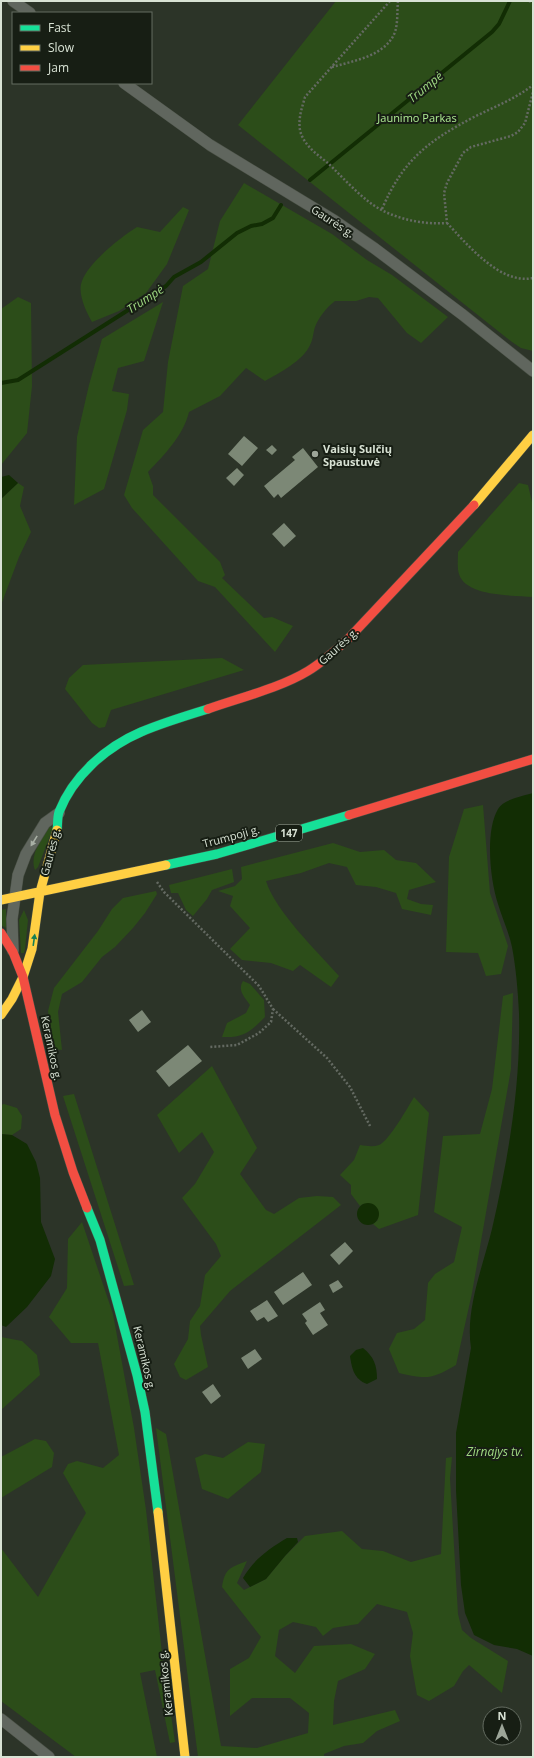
<svg xmlns="http://www.w3.org/2000/svg" width="534" height="1758" font-family="'Open Sans',sans-serif">
<style>
.green{fill:#2c4d19}
.water{fill:#122d04}
.lines{fill:none;stroke-linecap:round;stroke-linejoin:round}
.stream{stroke:#122d04;stroke-width:4}
.building{fill:#7c8876}
.street-casing{stroke:#484f44;stroke-width:12}
.fast-casing{stroke:#484f44;stroke-width:10}
.slow-casing{stroke:#484f44;stroke-width:10}
.jam-casing{stroke:#484f44;stroke-width:10}
.path{stroke:#646a62;stroke-width:2.5;stroke-dasharray:2 2;stroke-linecap:butt}
.street{stroke:#60665e;stroke-width:11}
.fast{stroke:#16e098;stroke-width:9}
.slow{stroke:#ffcf43;stroke-width:9}
.jam{stroke:#f24e42;stroke-width:9}
.oneway{fill:#a8b0a5}
.oneway2{fill:#167f56}
.poi-dot{fill:#9ca598;stroke:#171e14;stroke-width:1.5}
.labels{text-anchor:middle;dominant-baseline:central;stroke-width:4;stroke-linejoin:round;paint-order:stroke}
.shield{fill:#171e14;stroke:#9ea79a;stroke-width:1}
.shield-label{font-size:10px;font-weight:bold;fill:#d8e2d4}
.park-label{font-size:11px;fill:#afeb93;stroke:#171e14}
.street-label{font-size:11px;fill:#d8e2d4;stroke:#171e14}
.poi-label{font-size:11px;font-weight:bold;fill:#d8e2d4;stroke:#171e14;text-anchor:start}
.water-label{font-size:12px;font-style:italic;fill:#9fd982;stroke:#171e14}
</style>
<rect width="100%" height="100%" fill="#2c3428"/>
<path class="green" d="M 336,1 L 533,1 L 533,351 L 521,348 L 512,342 L 238,125 Z
M 244,183 L 332,234 L 367,260 L 392,275 L 448,317 L 421,343 L 407,333 L 378,298 L 369,297 L 356,301 L 335,301 C 326,308 319,317 315,327 C 313,333 313,340 310,345 C 304,360 278,374 265,381 L 246,368 L 220,396 L 189,412 C 183,436 165,454 148,472 L 153,486 L 153,495 L 220,562 L 225,575 L 222,578 L 264,618 L 272,617 L 293,626 L 275,652 L 215,587 L 198,581 L 132,508 L 124,495 L 143,430 L 163,412 L 168,362 L 183,286 L 208,269 L 220,221 Z
M 183,207 L 189,210 L 167,264 L 146,293 L 119,311 L 92,322 C 86,311 77,293 82,281 C 89,262 121,237 137,227 L 160,232 Z
M 18,297 L 31,303 L 32,386 L 27,433 L 1,465 L 1,309 Z
M 163,302 L 144,361 L 118,368 L 112,391 L 129,394 L 127,410 L 104,489 L 74,505 L 77,437 L 89,385 L 102,339 Z
M 18,483 L 24,487 L 20,506 L 31,532 L 19,557 L 1,605 L 1,499 Z
M 519,483 L 528,485 L 533,506 L 533,597 C 513,595 466,597 459,574 C 457,568 458,559 458,552 Z
M 222,658 L 244,670 L 111,710 L 105,727 L 99,728 L 92,723 L 65,689 L 69,678 L 83,665 Z
M 483,805 L 490,893 L 508,946 L 501,974 L 486,976 L 478,953 L 446,952 L 449,857 L 464,809 Z
M 50,826 L 53,828 L 38,867 L 35,870 C 29,854 42,840 50,826 Z
M 333,843 L 360,852 L 384,850 L 396,860 L 416,863 L 436,882 L 409,890 L 407,899 L 421,904 L 433,905 L 431,915 L 402,909 L 396,893 L 376,887 L 356,885 L 347,867 L 329,863 L 301,873 L 266,881 C 276,912 316,950 339,976 L 331,987 L 300,965 L 293,971 L 271,963 L 242,960 L 230,949 L 250,928 L 230,906 L 233,896 L 218,891 L 235,886 L 242,879 L 241,867 Z
M 232,869 L 234,882 L 212,890 L 207,899 L 193,916 L 186,910 L 178,893 L 171,893 L 169,885 Z
M 156,891 L 157,894 L 145,913 L 133,928 L 115,947 L 102,957 L 82,982 L 62,994 L 58,1012 L 62,1050 L 54,1049 L 48,1011 L 54,988 L 98,931 L 112,909 L 123,898 Z
M 6,909 L 6,928 L 1,925 L 1,910 Z
M 24,910 L 28,920 L 25,949 L 24,953 L 21,953 L 19,920 Z
M 243,981 L 250,984 L 264,1000 L 265,1017 C 250,1032 244,1038 222,1037 L 227,1023 L 246,1013 L 250,1005 C 245,997 237,991 243,981 Z
M 513,993 L 511,1069 L 472,1293 L 456,1365 C 431,1380 426,1379 399,1373 L 389,1349 L 397,1333 L 414,1329 L 425,1320 L 428,1283 L 435,1274 L 454,1262 L 462,1227 L 434,1212 L 443,1136 L 480,1134 L 492,1089 L 503,996 Z
M 212,1066 L 257,1148 L 240,1174 L 266,1210 L 274,1214 L 299,1198 L 317,1196 L 333,1197 L 341,1205 L 230,1291 L 200,1326 L 201,1335 L 208,1367 L 186,1380 L 180,1377 L 174,1364 L 188,1339 L 190,1321 L 200,1306 L 205,1275 L 221,1256 L 216,1244 L 182,1198 L 195,1184 L 214,1152 L 202,1132 L 179,1153 L 157,1115 Z
M 74,1094 L 134,1285 L 124,1286 L 63,1096 Z
M 414,1097 L 429,1113 L 418,1215 L 379,1229 L 373,1224 L 378,1220 L 363,1204 L 360,1206 L 351,1194 L 351,1185 L 340,1175 L 354,1160 L 360,1145 C 367,1146 373,1147 379,1145 C 389,1141 408,1107 414,1097 Z
M 4,1104 L 17,1108 L 22,1116 L 21,1129 L 12,1135 L 1,1134 L 1,1105 Z
M 82,1222 L 113,1314 L 134,1428 L 146,1510 L 162,1653 L 175,1742 L 170,1743 L 155,1670 L 140,1673 L 157,1757 L 76,1757 L 1,1701 L 1,1548 L 38,1597 L 86,1513 L 63,1473 L 68,1464 L 77,1461 L 103,1468 L 119,1455 L 98,1343 L 71,1343 L 49,1317 L 67,1288 L 68,1239 Z
M 1,1337 L 22,1341 L 37,1355 L 40,1375 L 1,1410 Z
M 156,1428 L 166,1434 L 221,1746 L 257,1748 L 308,1733 L 309,1713 L 290,1698 L 252,1698 L 230,1716 L 230,1669 L 249,1658 L 261,1637 L 222,1587 C 225,1568 230,1568 247,1561 L 237,1583 L 244,1590 L 266,1579 L 285,1556 L 305,1536 L 342,1531 L 362,1549 L 383,1551 L 411,1562 L 441,1554 L 446,1458 L 452,1457 L 450,1478 L 458,1614 L 462,1630 L 471,1638 L 508,1661 L 502,1693 L 469,1665 L 463,1671 L 454,1686 L 429,1701 L 417,1695 L 410,1656 L 413,1633 L 407,1612 L 377,1604 L 358,1624 L 333,1628 L 323,1636 L 316,1627 L 293,1622 L 279,1630 L 275,1656 L 295,1673 L 314,1646 L 351,1644 L 375,1654 L 365,1669 L 338,1681 L 334,1701 L 333,1725 L 395,1710 L 400,1721 L 377,1731 L 363,1743 L 344,1746 L 324,1754 L 324,1757 L 198,1757 Z
M 35,1439 L 46,1441 L 54,1453 L 52,1467 L 1,1498 L 1,1457 Z
M 248,1442 L 265,1444 L 261,1472 L 228,1499 L 202,1489 L 195,1458 L 205,1454 L 223,1458 Z"/>
<path class="water" d="M 9,475 L 18,483 L 1,499 L 1,477 Z
M 533,793 L 533,1656 L 517,1649 L 494,1645 L 474,1635 L 465,1613 L 461,1585 L 456,1490 L 456,1433 L 471,1348 C 465,1310 483,1266 492,1229 C 508,1159 521,1086 519,1013 C 518,992 516,968 512,947 C 509,932 502,918 498,904 C 490,880 485,831 498,809 C 504,799 523,796 533,793 Z
M 1,1134 L 12,1135 L 27,1144 L 36,1162 L 40,1178 L 41,1222 L 55,1259 L 51,1276 L 27,1307 L 6,1327 L 1,1325 Z
M357 1214a11 11 0 1 1 22 0a11 11 0 1 1-22 0Z
M 363,1348 C 374,1357 377,1365 377,1379 L 367,1384 C 354,1379 352,1369 350,1356 L 356,1350 Z
M 287,1538 L 297,1538 L 298,1542 L 285,1556 L 266,1579 L 250,1587 L 243,1578 C 254,1559 269,1549 287,1538 Z"/>
<g class="lines">
<path class="stream" d="M 310,180 L 492,32 L 499,24 L 510,1
M 1,383 L 18,380 L 166,286 L 174,277 L 201,262 L 237,233 L 251,226 L 262,224 L 273,218 L 281,205"/>
</g>
<path class="building" d="M 244,436 L 258,448 L 242,466 L 228,454 Z
M 272,445 L 277,450 L 272,455 L 266,450 Z
M 303,448 L 318,467 L 281,498 L 278,494 L 274,498 L 264,486 L 295,460 L 292,457 Z
M 237,468 L 244,475 L 234,486 L 226,478 Z
M 284,523 L 296,536 L 284,547 L 272,534 Z
M 142,1010 L 151,1022 L 138,1032 L 129,1020 Z
M 188,1045 L 202,1061 L 169,1087 L 156,1071 Z
M 345,1242 L 353,1251 L 339,1265 L 330,1255 Z
M 303,1272 L 312,1285 L 283,1305 L 274,1292 Z
M 338,1280 L 343,1287 L 333,1293 L 329,1285 Z
M 267,1300 L 278,1316 L 268,1322 L 264,1317 L 257,1321 L 250,1311 Z
M 320,1302 L 325,1310 L 320,1313 L 328,1325 L 313,1335 L 305,1323 L 307,1321 L 302,1314 Z
M 255,1349 L 262,1359 L 248,1369 L 241,1358 Z
M 213,1384 L 221,1396 L 211,1404 L 202,1392 Z"/>
<g class="lines">
<g class="street-casing">
<path id="street" d="M 13,1 L 30,13
M 124,83 L 210,145 L 335,221 L 374,248 L 463,315 L 533,371
M 13,951 L 12,919 L 18,875 L 26,854 L 45,823 L 59,813
M 1,1719 L 49,1757"/>
</g>
<g class="fast-casing">
<path id="fast" d="M 57,830 C 58,825 57,818 59,812 C 73,776 106,747 141,732 C 162,723 185,716 208,709
M 166,865 L 217,854 L 349,815
M 87,1208 L 100,1240 L 137,1375 L 145,1412 L 158,1512"/>
</g>
<g class="slow-casing">
<path id="slow" d="M 474,505 L 533,435
M 1,900 L 166,865
M 1,1015 L 12,999 L 23,977 L 32,949 L 40,892 L 57,830
M 158,1512 L 185,1757"/>
</g>
<g class="jam-casing">
<path id="jam" d="M 208,709 C 239,698 280,688 308,671 C 323,662 336,650 349,638 L 474,505
M 349,815 L 533,759
M 1,933 L 13,952 L 23,977 L 55,1115 L 73,1172 L 87,1208"/>
</g>
<path class="path" d="M 390,1 L 305,97 C 302,108 298,118 300,130 C 303,145 318,155 329,164 C 342,177 355,191 369,202 C 390,218 421,225 447,223 L 444,193 L 447,183 L 463,153 L 471,147 L 511,136 L 518,132 L 525,123 L 533,92
M 529,1 L 533,3
M 332,67 C 353,61 386,56 395,32 C 398,23 397,11 398,1
M 382,209 C 403,160 428,141 474,117 C 494,107 515,99 533,85
M 447,223 C 467,244 500,285 533,278
M 157,882 L 164,892 L 259,986 L 273,1009 L 271,1022 L 259,1033 L 237,1045 L 210,1047
M 273,1009 L 327,1058 L 350,1087 L 370,1126"/>
<use href="#street" class="street"/>
<use href="#fast" class="fast"/>
<use href="#slow" class="slow"/>
<use href="#jam" class="jam"/>
</g>
<defs><path id="oneway-solid" d="M-6-.8H1V-3.2L6.5 0L1 3.2V.8H-6Z"/></defs>
<use class="oneway" href="#oneway-solid" transform="translate(34 841) rotate(122)"/>
<use class="oneway2" href="#oneway-solid" transform="translate(34 940) rotate(-82)"/>
<circle class="poi-dot" cx="315" cy="454" r="4"/>
<g class="labels">
<rect class="shield" x="276" y="825" width="26" height="16" rx="3"/>
<g class="shield-label">
<text x="289" y="833">147</text>
</g>
<g class="park-label">
<text x="417" y="117">Jaunimo Parkas</text>
</g>
<g class="street-label">
<text transform="translate(333 221) rotate(33)">Gaurės g.</text>
<text transform="translate(338 646) rotate(-42)">Gaurės g.</text>
<text transform="translate(231 836) rotate(-15)">Trumpoji g.</text>
<text transform="translate(50 852) rotate(-75)">Gaurės g.</text>
<text transform="translate(52 1048) rotate(78)">Keramikos g.</text>
<text transform="translate(145 1358) rotate(77)">Keramikos g.</text>
<text transform="translate(165 1683) rotate(-96)">Keramikos g.</text>
</g>
<g class="poi-label">
<text x="323" y="448">Vaisių Sulčių<tspan x="323" dy="13">Spaustuvė</tspan></text>
</g>
<g class="water-label">
<text transform="translate(425 87) rotate(-39)">Trumpė</text>
<text transform="translate(145 299) rotate(-33)">Trumpė</text>
<text x="495" y="1451">Zirnajys tv.</text>
</g>
</g>
<rect width="534" height="1758" fill="none" stroke="#d8e2d4" stroke-width="4"/>
<rect x="12" y="12" width="140" height="72" fill="#171e14" stroke="#646c61"/>
<rect x="20" y="25" width="20" height="6" fill="#16e098" stroke="#646c61"/>
<text x="48" y="32" font-size="12" fill="#d8e2d4">Fast</text>
<rect x="20" y="45" width="20" height="6" fill="#ffcf43" stroke="#646c61"/>
<text x="48" y="52" font-size="12" fill="#d8e2d4">Slow</text>
<rect x="20" y="65" width="20" height="6" fill="#f24e42" stroke="#646c61"/>
<text x="48" y="72" font-size="12" fill="#d8e2d4">Jam</text>
<g transform="translate(502 1726)"><circle r="19" fill="#171e14" stroke="#646c61"/>
<path d="M0-3L7 15L0 10L-7 15Z" fill="#9ca598"/>
<text y="-6" font-size="11" font-weight="bold" text-anchor="middle" fill="#d8e2d4">N</text>
</g>
</svg>
